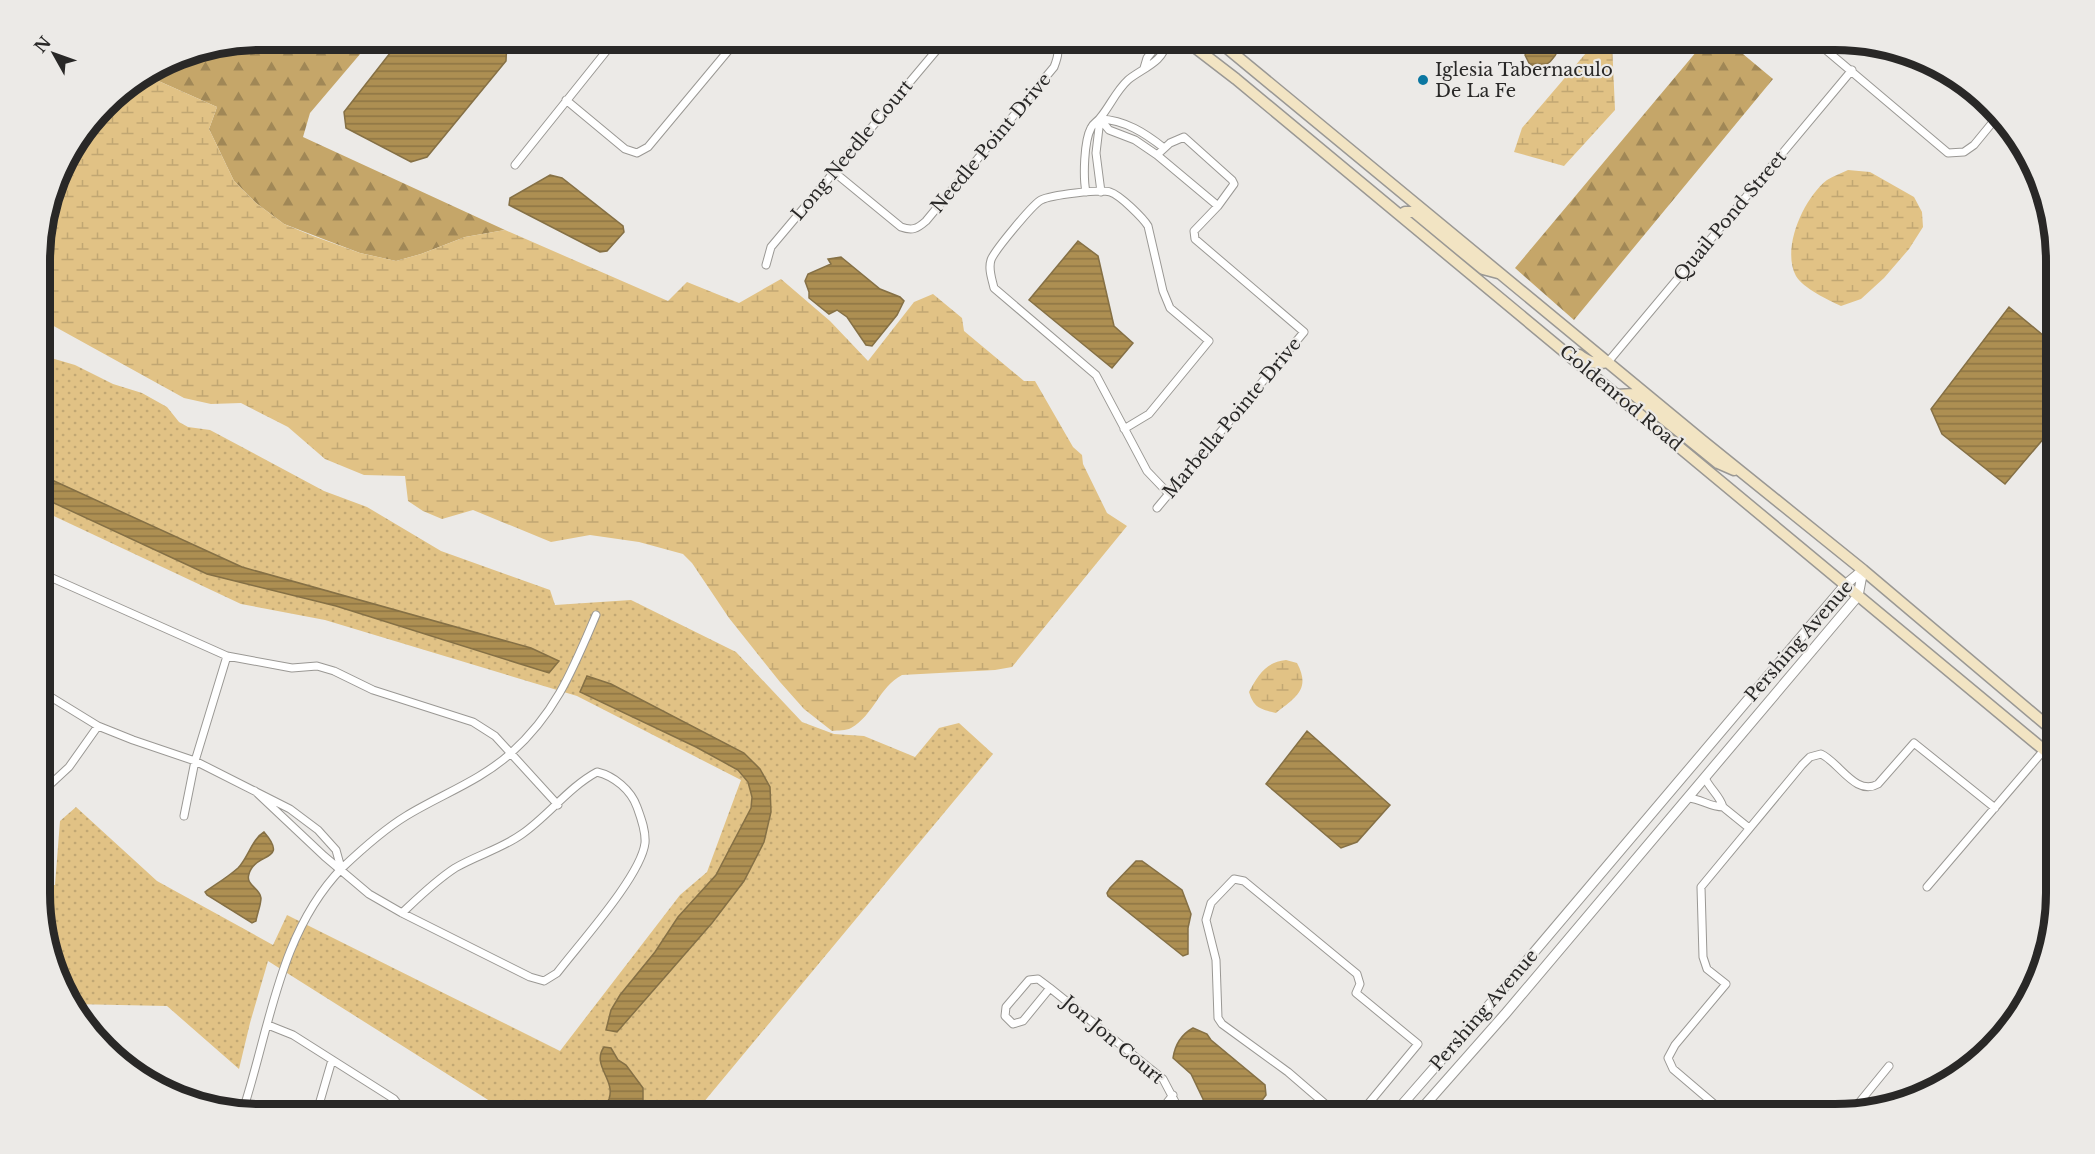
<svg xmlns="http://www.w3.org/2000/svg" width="2095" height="1154" font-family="'Libre Baskerville',serif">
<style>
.grass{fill:url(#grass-dots)}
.forest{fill:url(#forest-firs)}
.wetland{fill:url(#wetland-marsh)}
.water{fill:url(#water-rules);stroke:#857045;stroke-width:1.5}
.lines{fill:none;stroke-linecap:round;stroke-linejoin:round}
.minor-casing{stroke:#9a9894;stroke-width:9}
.tertiary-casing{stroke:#9a9894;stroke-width:11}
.secondary-casing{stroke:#9a9894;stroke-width:13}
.minor{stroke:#fff;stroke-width:7}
.tertiary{stroke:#fff;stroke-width:9}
.secondary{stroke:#f2e4c3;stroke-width:10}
.poi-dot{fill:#0b77a1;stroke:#eceae7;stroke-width:2}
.labels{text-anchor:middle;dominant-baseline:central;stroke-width:4.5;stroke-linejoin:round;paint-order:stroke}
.poi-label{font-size:18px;fill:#292827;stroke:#eceae7;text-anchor:start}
.street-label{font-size:18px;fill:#292827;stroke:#eceae7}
.rim{fill:none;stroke:#292827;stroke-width:8}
</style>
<defs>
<pattern id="grass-dots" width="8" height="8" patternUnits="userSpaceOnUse" patternTransform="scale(1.5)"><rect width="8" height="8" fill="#e1c285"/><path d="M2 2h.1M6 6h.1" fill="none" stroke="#c1a773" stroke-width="1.8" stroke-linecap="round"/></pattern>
<pattern id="forest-firs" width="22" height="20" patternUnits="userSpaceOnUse" patternTransform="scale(1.5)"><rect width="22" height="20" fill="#c5a669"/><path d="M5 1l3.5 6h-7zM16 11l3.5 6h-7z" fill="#a08756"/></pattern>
<pattern id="wetland-marsh" width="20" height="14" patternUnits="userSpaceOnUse" patternTransform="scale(1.5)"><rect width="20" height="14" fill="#e1c285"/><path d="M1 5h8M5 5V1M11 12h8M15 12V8" fill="none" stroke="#c1a773"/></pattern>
<pattern id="water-rules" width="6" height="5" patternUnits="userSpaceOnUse" patternTransform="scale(1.5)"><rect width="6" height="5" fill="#ad8f52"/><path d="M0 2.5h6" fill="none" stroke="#8d7544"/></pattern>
</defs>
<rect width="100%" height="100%" fill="#eceae7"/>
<path class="grass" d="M 41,355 L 75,365 L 113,384 L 142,393 L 167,407 L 179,422 L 188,427 L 210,430 L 324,491 L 367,507 L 441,551 L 550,590 L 555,605 L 631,600 L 736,652 L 802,722 L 834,734 L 864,736 L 915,757 L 939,728 L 959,723 L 993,754 L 693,1115 L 512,1115 L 268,961 L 250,1023 L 239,1069 L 167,1006 L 72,1004 L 41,922 L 41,885 L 55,885 L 60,821 L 76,807 L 157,881 L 273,945 L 287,915 L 560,1051 L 680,895 L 707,872 L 741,780 L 577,696 L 325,620 L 241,604 L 41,510 Z"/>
<path class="forest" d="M 260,39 L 371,39 L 372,40 L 310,113 L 303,137 L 505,230 L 465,237 L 421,254 L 396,261 L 360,253 L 284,224 L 256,203 L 234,181 L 209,129 L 217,107 L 145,75 L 176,56 Z
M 1707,39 L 1725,39 L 1773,79 L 1574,320 L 1515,268 Z"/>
<path class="wetland" d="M 1595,39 L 1629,39 L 1612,42 L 1615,110 L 1564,166 L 1514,152 L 1522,128 L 1586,53 Z
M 145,75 L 217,107 L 209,129 L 234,181 L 256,203 L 284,224 L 313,236 L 360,253 L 396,261 L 421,254 L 465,237 L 505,230 L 668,301 L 687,282 L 739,303 L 781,279 L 830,321 L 868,361 L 914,302 L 933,294 L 962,318 L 964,331 L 1024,381 L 1035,381 L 1073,447 L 1082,455 L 1083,464 L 1107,513 L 1127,526 L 1012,667 L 995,670 L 902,675 C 879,687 874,715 851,728 C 846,731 838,730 832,731 L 804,709 L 780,682 L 729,618 L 692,563 L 683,554 L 639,542 L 590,535 L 551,542 L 473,510 L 442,519 L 423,511 L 408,501 L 405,476 L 364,475 L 325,459 L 288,427 L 241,403 L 211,404 L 184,398 L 41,319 L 41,232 L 62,162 L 114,94 Z
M 1848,170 L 1870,172 L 1914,197 L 1922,212 L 1923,227 L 1909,249 L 1884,278 L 1861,299 L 1841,306 C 1828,300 1803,288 1796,276 C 1781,248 1804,198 1827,180 C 1833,176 1842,173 1848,170 Z
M 2045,215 L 2055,246 L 2055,265 C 2046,249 2042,233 2045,215 Z
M 1286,660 L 1297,663 C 1311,689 1296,697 1276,713 C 1260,709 1254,708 1249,692 C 1258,675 1266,662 1286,660 Z"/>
<path class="water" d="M 401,39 L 504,39 L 507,41 L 506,61 L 427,157 L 411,162 L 346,128 L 344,112 Z
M 1534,39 L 1556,39 L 1559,48 C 1555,58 1549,65 1538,69 L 1529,63 L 1525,55 Z
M 550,175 L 562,178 L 623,226 L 624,232 L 607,251 L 600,252 L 509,205 L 510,198 Z
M 1078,241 L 1098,256 L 1114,326 L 1133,343 L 1112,368 L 1029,300 Z
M 841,257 L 880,289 L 900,297 L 904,301 L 897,315 L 872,346 L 866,345 L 847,317 L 837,310 L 829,314 L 809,298 L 809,292 L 805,281 L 808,274 L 831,264 L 828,259 Z
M 2009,307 L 2056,346 L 2056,424 L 2005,484 L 1942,434 L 1931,409 Z
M 41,475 L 242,567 L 531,648 L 559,661 L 549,673 L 336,606 L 207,574 L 41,497 Z
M 587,676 L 611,684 L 744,753 L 760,769 L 770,787 L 771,812 L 764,842 L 744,881 L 712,923 L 617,1032 L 606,1030 L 611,1010 L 620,995 L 655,952 L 678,917 L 716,875 L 751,808 L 752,797 L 748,782 L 738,770 L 696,747 L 580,692 Z
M 1307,731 L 1390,805 L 1357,842 L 1341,848 L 1266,784 Z
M 264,832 C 290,862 255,852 249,874 C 245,885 260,888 261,898 C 261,905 257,914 256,921 L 252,923 L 207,895 L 205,892 C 216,884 228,877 238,868 C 248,858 252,839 264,832 Z
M 1136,861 L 1142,861 L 1182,890 L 1191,914 L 1188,928 L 1188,954 L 1183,956 L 1108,896 L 1107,893 L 1110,888 Z
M 1193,1028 L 1207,1034 L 1211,1040 L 1265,1085 L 1266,1095 L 1251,1115 L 1207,1115 L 1203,1099 L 1191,1074 L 1173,1058 C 1175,1045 1182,1034 1193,1028 Z
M 604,1047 L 611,1048 L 618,1060 L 626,1065 L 643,1088 L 643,1108 L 639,1115 L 596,1115 C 600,1111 607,1104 609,1099 C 616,1080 591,1065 604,1047 Z"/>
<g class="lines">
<g class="minor-casing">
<path id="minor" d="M 1813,39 L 1948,153 L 1964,152 L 1974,145 L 1997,117
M 1144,68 L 1147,58 L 1159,43 L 1165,43
M 566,100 L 625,149 L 637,153 L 648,147 L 738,39
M 1100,119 L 1109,130 L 1135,140 L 1157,155 L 1218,206
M 1100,119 L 1096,153 L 1101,192
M 1100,119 C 1125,120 1145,133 1164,148
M 1157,155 L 1170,143 L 1184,137 L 1232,180 L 1234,184 L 1218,206 L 1194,231 L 1195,239 L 1304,332 L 1157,508
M 515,165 L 616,39
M 834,172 L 901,227 C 912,231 917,229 926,221 L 1054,67 C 1058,57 1061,47 1052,39
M 1086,192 C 1083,177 1084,141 1091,128 C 1093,123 1097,122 1100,118 C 1110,106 1116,91 1128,80 C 1139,70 1166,61 1165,43 L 1168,39
M 766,265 L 771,247 L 946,39
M 1608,362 L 1852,70
M 1124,429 L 1149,414 L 1209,341 L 1170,308 L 1163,291 L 1148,226 C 1143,218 1120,195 1110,192 C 1100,189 1051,195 1041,200 C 1033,204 994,251 991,260 C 988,269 992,279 994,288 L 1096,375 L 1147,471 L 1168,493
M 41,573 L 227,656 L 292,668 L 317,666 L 334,671 L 373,690 L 473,722 L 495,736 L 558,805
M 41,691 L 98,726 L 133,740 L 195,761 L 290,809 L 318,830 L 336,850 L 341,868
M 255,791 L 324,856 L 369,894 L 402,913 L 530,977 L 544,981 L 557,973 C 579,944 641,876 645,843 C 646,831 641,818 637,807 C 631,790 614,776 597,772 C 569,787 548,816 522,834 C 501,849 477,855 455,868 C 435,881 419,897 402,913
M 41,793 L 69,767 L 98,726
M 1689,798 C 1701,799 1710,807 1723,807 C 1720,796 1710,789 1705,778
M 1723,807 L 1749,828
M 184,816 L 195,761 L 227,656
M 1927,887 L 2044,750
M 1050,988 L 1023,1021 L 1013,1024 L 1005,1016 L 1006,1007 L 1029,980 L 1038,979 L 1050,988 L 1163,1079 L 1182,1115
M 268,1025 L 293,1035 L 394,1099 L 406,1115
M 120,1057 C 132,1063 143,1071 148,1084
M 243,1110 C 270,1028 279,933 342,868 C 361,850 383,830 406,816 C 440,795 480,781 511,753 C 556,713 573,669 596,615
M 316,1115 L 332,1060
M 1157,1115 L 1173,1095
M 1338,1115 L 1288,1072 L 1222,1024 L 1218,1018 L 1216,960 L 1206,920 L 1211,903 L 1234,879 L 1244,881 L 1357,974 L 1360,984 L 1356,993 L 1418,1044 L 1359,1115
M 1727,1115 L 1673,1069 L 1668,1058 L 1675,1045 L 1726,984 L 1707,969 L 1703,957 L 1701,887 L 1802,765 L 1810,757 L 1821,754 C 1839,762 1856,797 1878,784 L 1914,743 L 1995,808
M 1748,1115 L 1752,1109
M 1849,1115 L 1889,1066"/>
</g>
<g class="tertiary-casing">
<path id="tertiary" d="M 1393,1115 L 1497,996 L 1845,585 L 1863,570
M 1416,1115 L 1506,1013 L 1858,596 L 1863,570"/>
</g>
<g class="secondary-casing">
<path id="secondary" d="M 1184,39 L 1236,79 L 2056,760
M 1216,39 L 1703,441 L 1863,570 L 2056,733
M 1400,215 L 1405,212 L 1414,212 L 1483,269 L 1498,273
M 1579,355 C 1589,363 1596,364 1608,362
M 1617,395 L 1633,394 L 1718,463 L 1734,470"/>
</g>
<use href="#minor" class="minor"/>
<use href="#tertiary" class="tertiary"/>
<use href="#secondary" class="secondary"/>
</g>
<circle class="poi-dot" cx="1423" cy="80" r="6"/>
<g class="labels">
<g class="poi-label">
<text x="1435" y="70">Iglesia Tabernaculo<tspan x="1435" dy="21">De La Fe</tspan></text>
</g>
<g class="street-label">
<text transform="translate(991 143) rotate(-50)">Needle Point Drive</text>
<text transform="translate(852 150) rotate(-50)">Long Needle Court</text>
<text transform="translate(1730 216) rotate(-50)">Quail Pond Street</text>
<text transform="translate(1621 398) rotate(40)">Goldenrod Road</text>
<text transform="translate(1232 418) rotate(-50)">Marbella Pointe Drive</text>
<text transform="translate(1799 641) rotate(-49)">Pershing Avenue</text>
<text transform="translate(1484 1010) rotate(-49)">Pershing Avenue</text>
<text transform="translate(1113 1040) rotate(40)">Jon Jon Court</text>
</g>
</g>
<path d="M0 0H2095V1154H0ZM261 50H1835A211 211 0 0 1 2046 261V893A211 211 0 0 1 1835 1104H261A211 211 0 0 1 50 893V261A211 211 0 0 1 261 50Z" fill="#eceae7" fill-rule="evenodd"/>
<path class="rim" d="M261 50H1835A211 211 0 0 1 2046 261V893A211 211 0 0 1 1835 1104H261A211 211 0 0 1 50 893V261A211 211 0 0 1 261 50Z"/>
<g transform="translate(54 54) rotate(310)" stroke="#eceae7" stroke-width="4.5" paint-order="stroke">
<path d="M0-4.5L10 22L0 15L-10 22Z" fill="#292827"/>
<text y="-9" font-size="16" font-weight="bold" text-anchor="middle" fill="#292827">N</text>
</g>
</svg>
